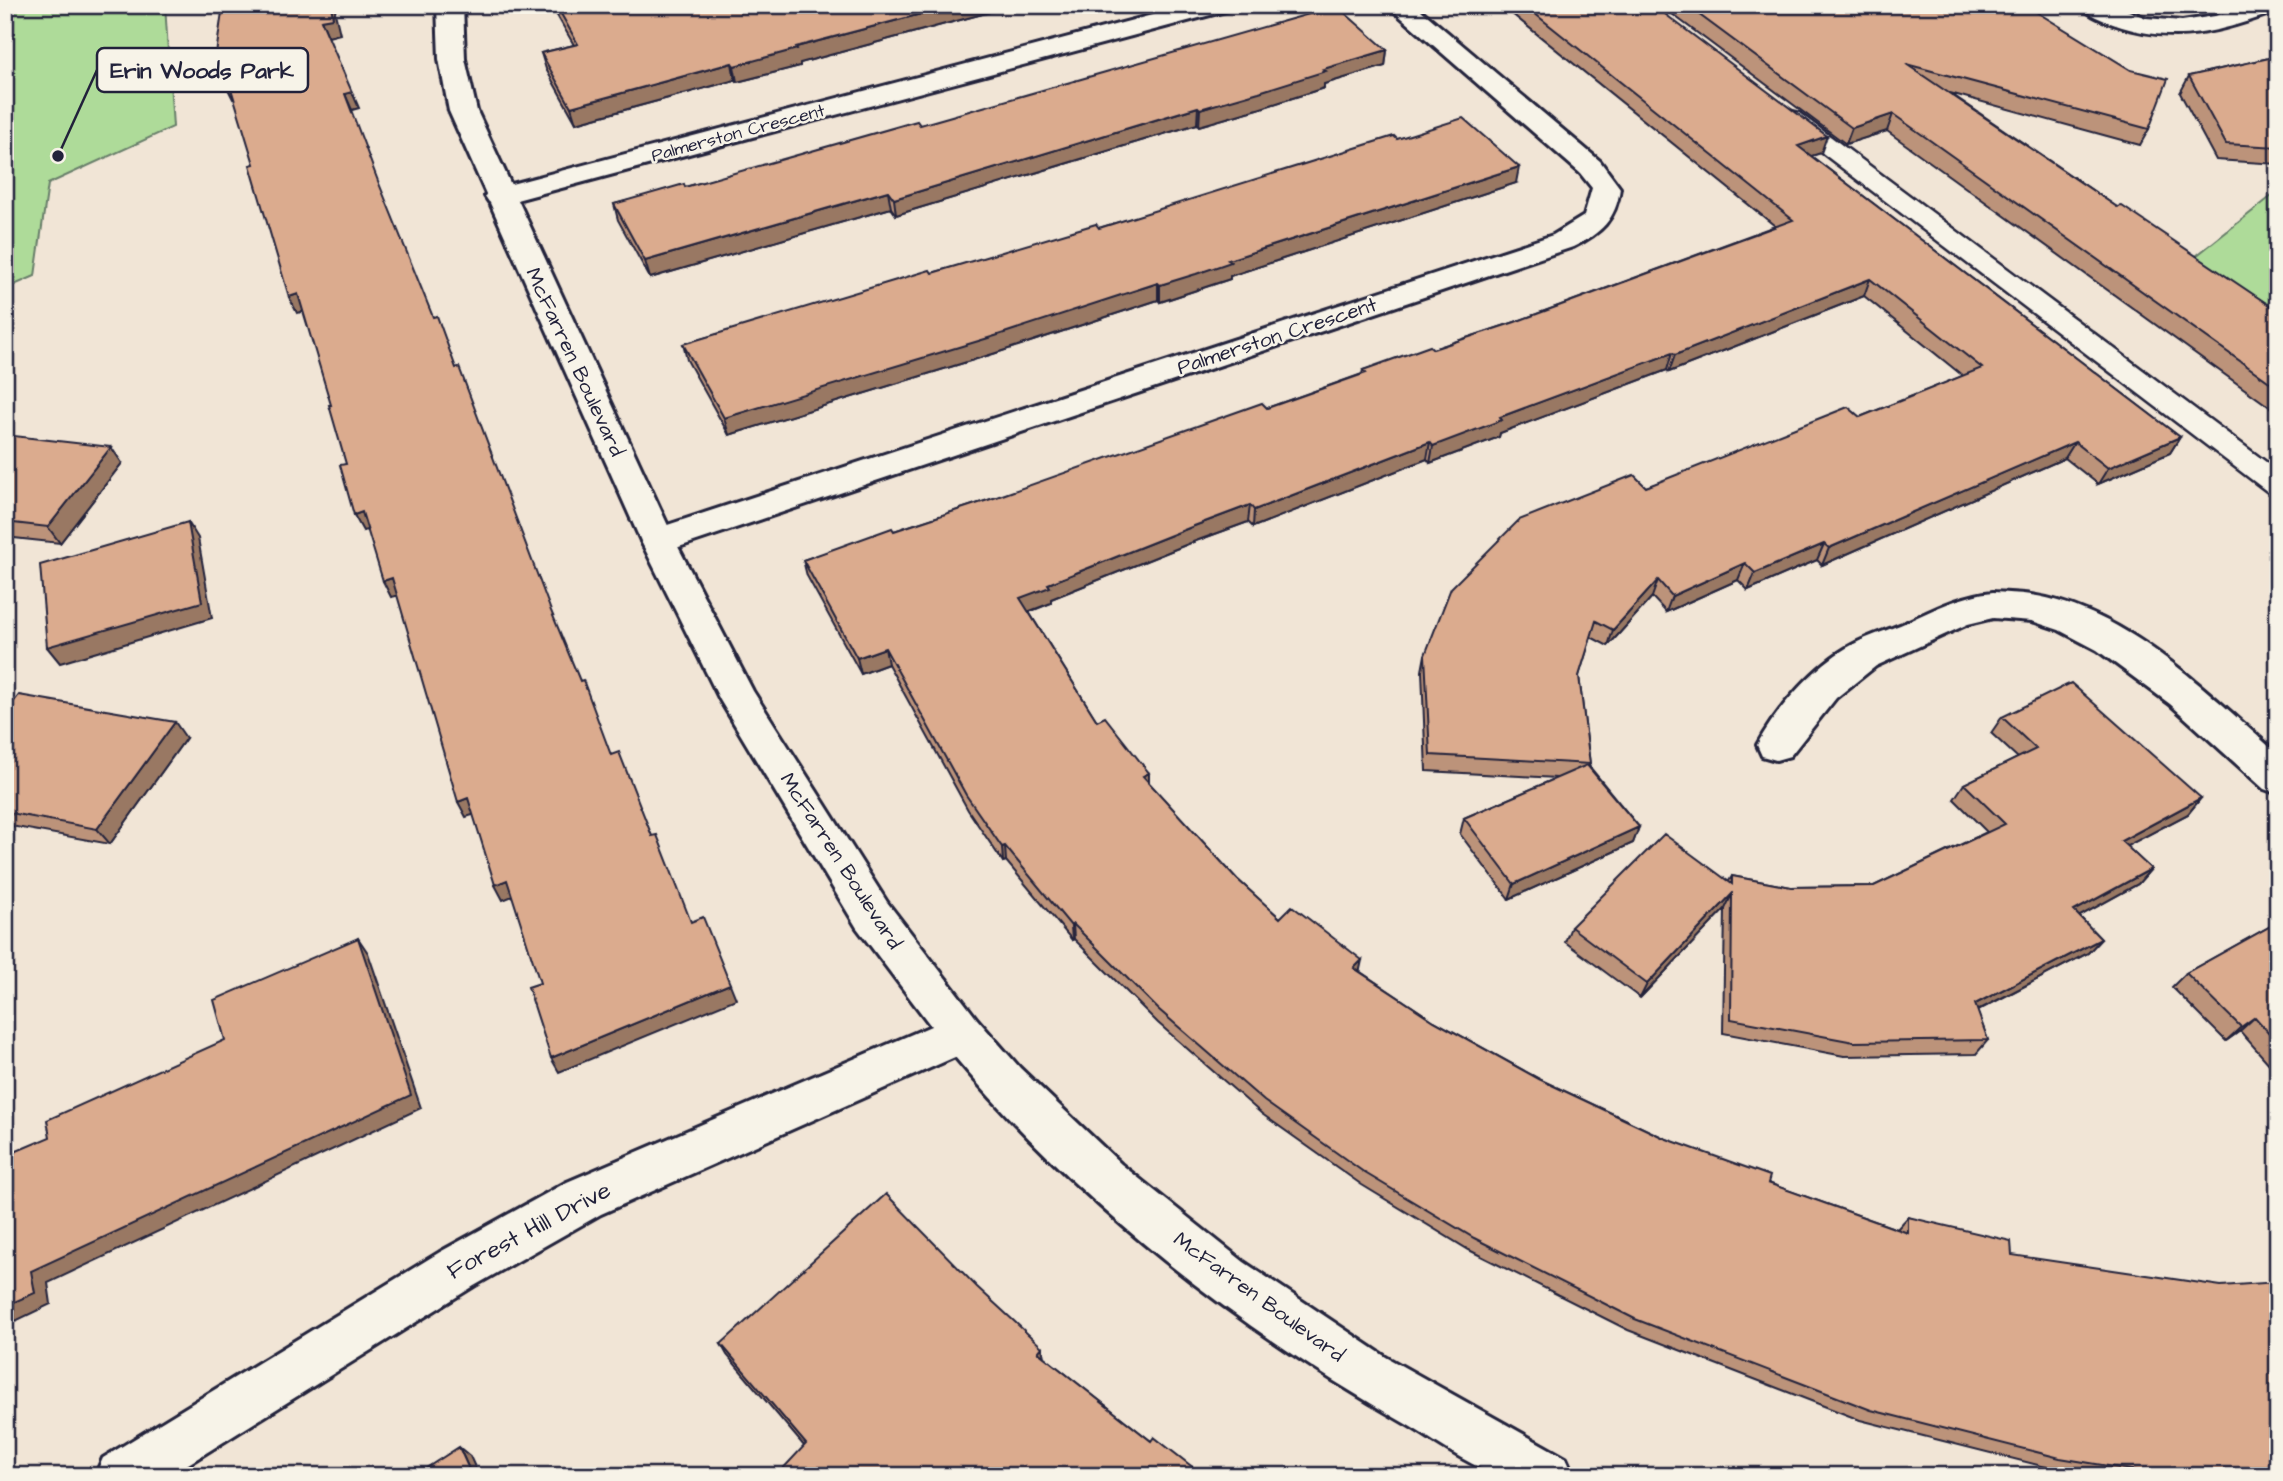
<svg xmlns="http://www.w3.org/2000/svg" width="2283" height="1481" font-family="'Architects Daughter',sans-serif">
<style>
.green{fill:#aedb99;stroke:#687e6a;stroke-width:2}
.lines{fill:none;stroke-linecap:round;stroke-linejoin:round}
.service-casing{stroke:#22223b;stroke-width:5}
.minor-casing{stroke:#22223b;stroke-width:6}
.tertiary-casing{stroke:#22223b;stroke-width:6}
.service{fill:#f7f3e8;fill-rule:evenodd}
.minor{fill:#f7f3e8;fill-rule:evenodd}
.tertiary{fill:#f7f3e8;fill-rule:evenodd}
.wall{fill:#bc937a;stroke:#22223b;stroke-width:2}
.shaded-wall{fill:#997863;stroke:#22223b;stroke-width:2}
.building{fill:#dbab8e;stroke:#22223b;stroke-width:2}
.labels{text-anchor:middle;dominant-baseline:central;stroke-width:5;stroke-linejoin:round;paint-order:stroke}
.far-street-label{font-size:18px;fill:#22223b;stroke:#f7f3e8}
.street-label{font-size:21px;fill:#22223b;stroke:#f7f3e8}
.near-street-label{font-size:24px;fill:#22223b;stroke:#f7f3e8}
.leader{fill:none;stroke:#22223b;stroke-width:2.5}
.callout-dot{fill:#22223b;stroke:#f7f3e8;stroke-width:2.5}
.callout{fill:#f7f3e8;stroke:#22223b;stroke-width:2.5}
.callout-label{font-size:23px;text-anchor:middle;font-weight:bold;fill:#22223b}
</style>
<rect width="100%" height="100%" fill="#f1e5d6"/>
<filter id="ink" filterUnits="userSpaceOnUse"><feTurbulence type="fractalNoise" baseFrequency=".0143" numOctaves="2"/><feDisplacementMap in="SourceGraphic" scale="14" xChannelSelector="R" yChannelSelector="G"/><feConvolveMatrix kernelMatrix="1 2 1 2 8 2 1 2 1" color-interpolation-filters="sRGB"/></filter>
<g filter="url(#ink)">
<path class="green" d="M 5,5 L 165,5 L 173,127 L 48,184 L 35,276 L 5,289 Z
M 2278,191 L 2278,320 L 2191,260 Z"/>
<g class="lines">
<g class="service-casing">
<path id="service" d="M 1791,111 L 1799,113 L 2278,471 L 2278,495 L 2268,492 L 1783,123 L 1780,118 L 1783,113 Z"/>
</g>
<g class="minor-casing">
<path id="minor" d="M 1190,5 L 1232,5 L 1229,10 L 509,202 L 499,205 L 489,202 L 485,196 L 489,190 Z
M 1387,5 L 1415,5 L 1600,161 L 1620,188 C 1616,220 1601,233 1573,247 L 670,550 L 658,553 L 646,550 L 641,541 L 646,532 L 1553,235 L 1584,216 L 1592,188 L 1580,173 Z
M 2081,5 L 2114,5 L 2146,18 L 2182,21 L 2215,16 L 2247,5 L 2278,5 L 2278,11 C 2219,32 2175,46 2113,24 C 2103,20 2087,15 2081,5 Z
M 1993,592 C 2005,593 2018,593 2031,595 C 2128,610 2207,692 2278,754 L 2278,794 L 2264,789 L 2170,704 L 2097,650 L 2059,630 L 2032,621 L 1993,618 L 1968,624 L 1876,666 L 1836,698 L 1790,756 L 1776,760 L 1762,756 L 1757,745 C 1776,709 1816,664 1852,645 C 1870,635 1889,630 1907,622 C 1935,609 1962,595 1993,592 Z"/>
</g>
<g class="tertiary-casing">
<path id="tertiary" d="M 437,5 L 463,5 L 465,59 L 477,111 L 675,541 L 753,691 L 887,902 L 977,1019 L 1020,1068 L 1121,1164 L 1244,1262 L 1386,1357 L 1566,1458 L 1574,1476 C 1557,1476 1508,1480 1494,1474 C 1464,1462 1435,1441 1406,1424 C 1239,1329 1079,1205 955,1057 L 601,1214 L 474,1286 L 169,1476 L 95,1476 L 103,1458 L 440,1252 L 567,1182 L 931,1026 L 857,928 L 720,700 L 641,541 L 449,111 L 439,59 Z"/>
</g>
<use href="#service" class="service"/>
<use href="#minor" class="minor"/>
<use href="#tertiary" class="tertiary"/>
</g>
<path class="wall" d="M 551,5 L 1016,5 L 800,63 L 800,66 L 737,82 L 735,80 L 576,123 L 546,69 L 541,53 L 574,45 Z
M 1501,5 L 1653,5 L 1821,153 L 1811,156 L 2180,437 L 2170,453 L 2098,484 L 2065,458 L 1822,565 L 1817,560 L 1748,590 L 1738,580 L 1666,612 L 1652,597 L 1608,646 L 1591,637 L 1579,676 L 1590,764 L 1589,766 L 1639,827 L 1633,843 L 1509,899 L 1460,834 L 1464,818 L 1557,778 L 1426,771 L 1422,671 L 1425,655 L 1646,487 L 1860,417 L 1963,376 L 1864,296 L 1669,372 L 1667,370 L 1500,433 L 1499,437 L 1430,463 L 1427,459 L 1253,527 L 1248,522 L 1193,542 L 1051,599 L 1051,603 L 1029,612 L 1097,721 L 1149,773 L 1149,783 L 1237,879 L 1280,918 L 1434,1021 L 1539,1079 L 1664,1138 L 1768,1183 L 1897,1229 L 1908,1217 L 2012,1255 L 2278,1476 L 2097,1476 L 2046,1467 L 1860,1420 L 1628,1330 L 1469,1250 L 1362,1185 L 1262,1114 L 1158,1023 L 1074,939 L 1072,940 L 1006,861 L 1003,862 L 968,810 L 888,664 L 861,674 L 807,576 L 803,560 L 894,531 L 1267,408 L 1362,374 L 1363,370 L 1433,349 L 1515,322 L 1775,226 Z
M 1660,5 L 2025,5 L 2149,129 L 2140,145 L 1950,93 L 2117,207 L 2278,311 L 2278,413 L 1887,131 L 1846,144 Z
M 1387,50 L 1385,66 L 1324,84 L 1324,88 L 1258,109 L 1199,126 L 1197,124 L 896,215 L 891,208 L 650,278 L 618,220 L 614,204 L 685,187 L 920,125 Z
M 2278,56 L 2278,164 L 2216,160 L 2180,93 L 2189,76 Z
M 1397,139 L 1516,183 L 1230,276 L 1230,279 L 1160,302 L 1158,300 L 996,353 L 729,435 L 687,360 L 683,344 L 932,273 L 1099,228 Z
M 5,435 L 122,463 L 60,543 L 5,537 Z
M 5,713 L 186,738 L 110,844 L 5,825 Z
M 2002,717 L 2201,798 L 2188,814 L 2126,846 L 2151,869 L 2138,884 L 2079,916 L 2101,939 L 2088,953 L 1977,1011 L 1988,1040 L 1976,1054 L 1844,1056 L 1723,1033 L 1725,909 L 1640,998 L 1565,942 L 1571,927 L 1729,881 L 1732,876 L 1791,887 L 1874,886 L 1987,832 L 1954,799 L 1964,784 L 2018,758 L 1991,733 Z
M 2278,922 L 2278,1074 L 2240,1031 L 2226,1041 L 2172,987 L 2186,973 Z
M 721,1344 L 1044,1357 L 1151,1441 L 804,1446 L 727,1355 Z"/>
<path class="shaded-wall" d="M 331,5 L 336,5 L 335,13 L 340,34 L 328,37 L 321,20 Z
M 955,5 L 1016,5 L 800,63 L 800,66 L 737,82 L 734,66 L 796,47 Z
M 1387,50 L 1385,66 L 1324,84 L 1324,88 L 1258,109 L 1199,126 L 1200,109 L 1323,69 Z
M 732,63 L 735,80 L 576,123 L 571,107 Z
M 229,82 L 236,98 L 233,99 L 225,83 Z
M 352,92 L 359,108 L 352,110 L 345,94 Z
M 1198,107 L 1197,124 L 896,215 L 894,199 Z
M 1893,114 L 1887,131 L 1846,144 L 1852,128 Z
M 1827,136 L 1821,153 L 1792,162 L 1798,146 Z
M 1519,167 L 1516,183 L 1230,276 L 1230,279 L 1160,302 L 1160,285 L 1228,260 Z
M 888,191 L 891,208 L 650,278 L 645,261 Z
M 1870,279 L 1864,296 L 1669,372 L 1675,355 Z
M 1158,283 L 1158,300 L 996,353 L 729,435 L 724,418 Z
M 298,294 L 306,311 L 297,313 L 289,297 Z
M 1672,353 L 1667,370 L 1500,433 L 1499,437 L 1430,463 L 1433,446 L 1500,417 Z
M 2180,437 L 2170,453 L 2098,484 L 2108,468 Z
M 1430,442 L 1427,459 L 1253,527 L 1254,510 Z
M 2075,442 L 2065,458 L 1822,565 L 1829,548 Z
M 111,447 L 122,463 L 60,543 L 48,527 Z
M 1250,505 L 1248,522 L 1193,542 L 1051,599 L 1051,603 L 1022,614 L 1020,598 L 1048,584 L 1194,526 Z
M 362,512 L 371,529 L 363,531 L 354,515 Z
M 188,522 L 198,538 L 212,618 L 60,663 L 47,647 Z
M 1824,544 L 1817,560 L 1748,590 L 1755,573 Z
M 1745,563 L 1738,580 L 1666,612 L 1672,596 Z
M 392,578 L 400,595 L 391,597 L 383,581 Z
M 1658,580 L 1652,597 L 1608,646 L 1613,630 Z
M 885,648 L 888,664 L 861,674 L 857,658 Z
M 175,722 L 186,738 L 110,844 L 97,829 Z
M 1149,773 L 1149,788 L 1143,776 Z
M 468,798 L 476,814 L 466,817 L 458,802 Z
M 2201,798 L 2188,814 L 2108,856 L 2121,841 Z
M 1639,827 L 1633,843 L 1509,899 L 1514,884 Z
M 1005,846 L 1006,861 L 1003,862 L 1002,847 Z
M 2151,869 L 2138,884 L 2062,926 L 2074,911 Z
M 507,880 L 515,895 L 503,900 L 495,885 Z
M 1732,894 L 1725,909 L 1640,998 L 1647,984 Z
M 1073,924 L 1074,939 L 1072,940 L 1071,926 Z
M 358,938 L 368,953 L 421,1108 L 48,1283 L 51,1304 L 5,1326 L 5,1306 L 31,1271 Z
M 2101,939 L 2088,953 L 1963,1018 L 1975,1004 Z
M 1362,960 L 1359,974 L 1354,968 Z
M 730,984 L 736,999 L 559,1072 L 551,1058 Z
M 2255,1017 L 2240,1031 L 2226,1041 L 2241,1027 Z
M 1042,1347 L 1044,1357 L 1038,1352 Z
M 459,1447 L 470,1456 L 479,1476 L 472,1476 Z"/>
<path class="building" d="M 223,5 L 331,5 L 333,18 L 321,20 L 352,92 L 345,94 L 378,181 L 433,317 L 437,316 L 456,368 L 459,367 L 551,611 L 580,681 L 583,680 L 611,755 L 619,752 L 652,836 L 657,835 L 691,922 L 703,917 L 730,984 L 551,1058 L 528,987 L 540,983 L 507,880 L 495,885 L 468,798 L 458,802 L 392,578 L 383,581 L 362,512 L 354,515 L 340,465 L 346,464 L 329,405 L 331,405 L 298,294 L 289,297 L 250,165 L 254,164 L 229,82 L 225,83 L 216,54 Z
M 556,5 L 955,5 L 796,47 L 797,49 L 734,66 L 732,63 L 571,107 L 541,53 L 578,44 Z
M 1524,5 L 1653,5 L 1827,136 L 1798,146 L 2180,437 L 2108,468 L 2075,442 L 1829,548 L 1824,544 L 1755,573 L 1745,563 L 1672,596 L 1658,580 L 1613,630 L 1596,621 L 1579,676 L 1590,764 L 1430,755 L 1425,655 L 1451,588 L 1519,520 L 1634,475 L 1646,487 L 1848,407 L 1860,417 L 1982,368 L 1870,279 L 1675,355 L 1672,353 L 1500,417 L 1502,420 L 1433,446 L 1430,442 L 1254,510 L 1250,505 L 1194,526 L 1048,584 L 1050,587 L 1020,598 L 1097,721 L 1105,717 L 1149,773 L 1143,776 L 1237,879 L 1280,918 L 1292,906 L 1362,960 L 1354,968 L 1434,1021 L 1539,1079 L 1664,1138 L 1770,1176 L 1768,1183 L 1908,1233 L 1908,1217 L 2011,1241 L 2012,1255 L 2221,1286 L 2278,1282 L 2278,1476 L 2168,1476 L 2060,1458 L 1871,1410 L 1635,1319 L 1474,1238 L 1365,1173 L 1264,1101 L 1158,1009 L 1073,924 L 1071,926 L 1005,846 L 1002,847 L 966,795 L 885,648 L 857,658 L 803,560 L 892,528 L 894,531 L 991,499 L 1262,403 L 1267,408 L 1366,373 L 1363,370 L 1430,346 L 1433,349 L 1515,322 L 1793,220 Z
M 1686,5 L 2025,5 L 2131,70 L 2168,79 L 2149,129 L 1906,64 L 2117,207 L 2122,206 L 2278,311 L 2278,388 L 1893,114 L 1852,128 Z
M 1337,6 L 1387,50 L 1323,69 L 1326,71 L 1259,92 L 1200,109 L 1198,107 L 894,199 L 888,191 L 645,261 L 614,204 L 684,184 L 685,187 L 917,121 L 920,125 Z
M 2278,56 L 2278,147 L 2226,144 L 2189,76 Z
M 1463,118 L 1519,167 L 1228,260 L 1231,262 L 1196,274 L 1160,285 L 1158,283 L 995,336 L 724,418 L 683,344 L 930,270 L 932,273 L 1096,224 L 1099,228 L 1394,136 L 1397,139 Z
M 5,435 L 111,447 L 48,527 L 5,522 Z
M 188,522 L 202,602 L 47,647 L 40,565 Z
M 2071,683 L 2201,798 L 2121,841 L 2151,869 L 2074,911 L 2101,939 L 1975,1004 L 1988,1040 L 1854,1042 L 1731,1019 L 1732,894 L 1647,984 L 1571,927 L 1664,834 L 1732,884 L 1732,876 L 1791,887 L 1874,886 L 2005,824 L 1964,784 L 2036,749 L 2002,717 Z
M 19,695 L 175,722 L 97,829 L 5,812 L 5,713 Z
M 1587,765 L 1639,827 L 1514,884 L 1464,818 Z
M 2278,922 L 2278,1043 L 2255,1017 L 2241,1027 L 2186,973 Z
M 358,938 L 411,1095 L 31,1271 L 35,1293 L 5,1306 L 5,1156 L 50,1137 L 47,1120 L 225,1040 L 214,1000 Z
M 886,1194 L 977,1287 L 1042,1347 L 1038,1352 L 1151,1441 L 1154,1437 L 1204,1476 L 776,1476 L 806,1444 L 721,1344 Z
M 459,1447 L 472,1476 L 414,1476 Z"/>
</g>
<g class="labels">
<g class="far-street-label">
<text transform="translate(738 133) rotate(-15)">Palmerston Crescent</text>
</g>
<g class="street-label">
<text transform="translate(1277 336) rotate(-18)">Palmerston Crescent</text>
<text transform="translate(575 362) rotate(65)">McFarren Boulevard</text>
<text transform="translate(841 861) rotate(57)">McFarren Boulevard</text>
<text transform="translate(1259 1297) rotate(36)">McFarren Boulevard</text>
</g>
<g class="near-street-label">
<text transform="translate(529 1231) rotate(-28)">Forest Hill Drive</text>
</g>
</g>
<path class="leader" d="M58 156L97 70"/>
<circle class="callout-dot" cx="58" cy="156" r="7"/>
<rect class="callout" x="97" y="48" width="211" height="44" rx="7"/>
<g class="callout-label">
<text x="202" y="78">Erin Woods Park</text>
</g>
<rect width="2283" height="1481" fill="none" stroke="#f7f3e8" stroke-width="28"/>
<rect x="14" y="14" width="2255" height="1453" fill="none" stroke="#22223b" stroke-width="2.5" filter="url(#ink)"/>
</svg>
